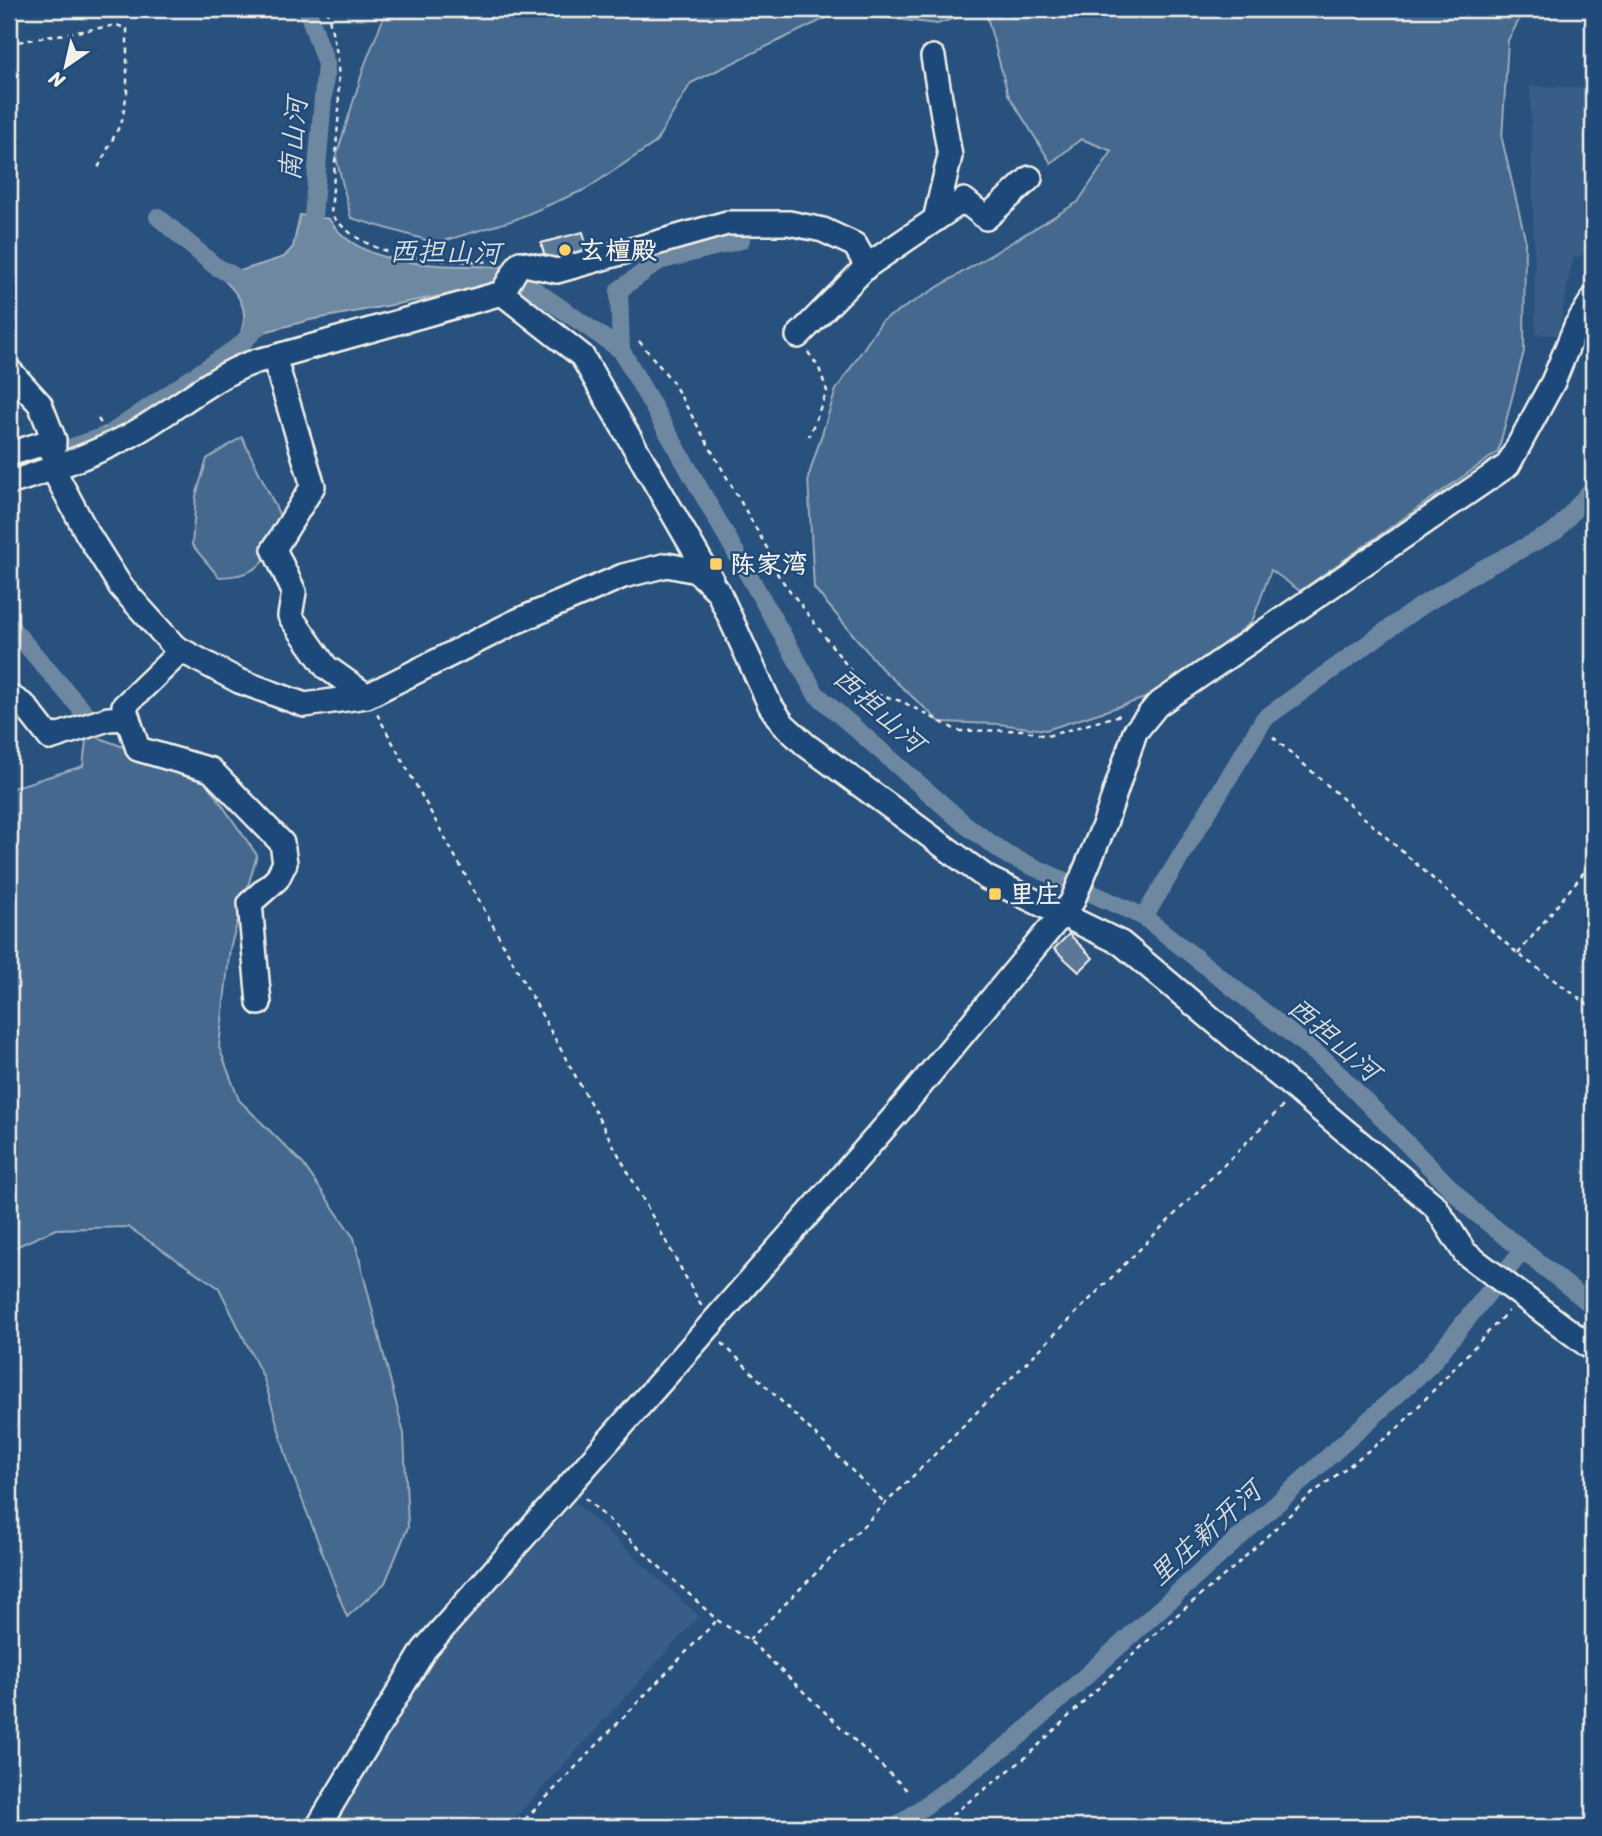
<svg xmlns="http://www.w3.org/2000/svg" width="1602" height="1836" font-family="Sriracha,'LXGW WenKai TC',sans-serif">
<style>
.built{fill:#375d86}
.green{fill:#45688e;stroke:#9cacbb;stroke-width:2}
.water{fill:#6e88a2;stroke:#a4b2be;stroke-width:2}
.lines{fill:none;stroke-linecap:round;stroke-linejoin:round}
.canal{stroke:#6e88a2;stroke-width:18}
.building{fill:#5b7899;stroke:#f4f1e8;stroke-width:2}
.minor-casing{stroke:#f4f1e8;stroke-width:28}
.path{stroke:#f4f1e8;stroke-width:2.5;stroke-dasharray:5 5;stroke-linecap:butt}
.minor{stroke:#1f4a7a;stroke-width:23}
.poi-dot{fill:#ffd166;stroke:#1f4a7a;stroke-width:2.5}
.labels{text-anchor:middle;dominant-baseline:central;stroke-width:5;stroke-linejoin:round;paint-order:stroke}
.poi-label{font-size:26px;font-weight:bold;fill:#f4f1e8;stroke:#1f4a7a;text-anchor:start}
.water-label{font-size:28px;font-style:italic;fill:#d9dcda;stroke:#1f4a7a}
</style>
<rect width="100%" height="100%" fill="#28517e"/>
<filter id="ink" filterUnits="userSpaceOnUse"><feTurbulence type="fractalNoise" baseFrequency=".0143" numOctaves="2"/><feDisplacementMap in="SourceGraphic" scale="14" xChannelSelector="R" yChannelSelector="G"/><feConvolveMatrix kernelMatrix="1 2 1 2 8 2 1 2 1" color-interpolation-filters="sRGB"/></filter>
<g filter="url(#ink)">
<path class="built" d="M 1530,86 L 1593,88 L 1593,252 L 1573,258 L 1558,335 L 1536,334 Z
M 575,1502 L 699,1616 L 507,1827 L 326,1827 L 420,1673 Z"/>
<path class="green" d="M 387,9 L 983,9 L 937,24 L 838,12 L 691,83 L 655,143 L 586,189 L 514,220 L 437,243 L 351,218 L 336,157 L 365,64 Z
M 985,9 L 1525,9 L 1508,40 L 1502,139 L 1525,238 L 1524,351 L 1498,452 L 1300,591 L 1271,570 L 1252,622 L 1161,693 L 1046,730 L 999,724 L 940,722 L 882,669 L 814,588 L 808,478 L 836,390 L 882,321 L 1078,202 L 1112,151 L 1081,139 L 1051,163 L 1008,94 Z
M 242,437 L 281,518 C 269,557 265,576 219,577 L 192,545 L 196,496 L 207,459 Z
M 87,733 L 203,778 L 257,855 L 230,948 L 219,1047 L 239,1100 L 303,1164 L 354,1238 L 404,1434 L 408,1527 L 385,1583 L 347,1617 L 290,1468 L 264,1379 L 219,1288 L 128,1227 L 56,1229 L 9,1250 L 9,789 L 83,766 Z"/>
<path class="water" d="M 300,215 L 329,219 C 363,274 455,264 512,267 L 500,285 L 310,320 L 264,332 L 248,344 L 239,337 C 254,306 234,289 212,269 L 217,263 L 240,271 L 284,257 L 293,247 Z"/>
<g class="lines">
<path class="canal" d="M 307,9 L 326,64 L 311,239
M 158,217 L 215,266 L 234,276
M 501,276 L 526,284 L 621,350 L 816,694 L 967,826 L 1007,855 L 1144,917 L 1327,1062 L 1472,1210 L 1593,1306
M 621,350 L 619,290 L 659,261 L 741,240
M 9,469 L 110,434 L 239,346 L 261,324
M 9,625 L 90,719
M 1144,917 L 1264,719 L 1416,609 L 1482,569 L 1556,531 L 1593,488
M 896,1827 L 1016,1739 L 1429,1366 L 1523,1250"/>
</g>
<path class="building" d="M 583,232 L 589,256 L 548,268 L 541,243 Z
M 1069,934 L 1093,958 L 1079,972 L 1054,949 Z"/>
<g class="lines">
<g class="minor-casing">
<path id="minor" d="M 933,57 L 950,156 L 935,220
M 502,293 L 520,263 L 557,271 L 727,223 L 789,223 L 823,230 L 855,245 L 867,266
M 798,336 L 867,266 L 964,200 L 986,218 L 1030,178
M 274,357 L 313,486 L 274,549 L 294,592 L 290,616 L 326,667 L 367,696
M 9,370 L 40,404 L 54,440 L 53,469 L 87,533 L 121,587 L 175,647 L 239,681 L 305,705 L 367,696 L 515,622 L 623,576 L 667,565 L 697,571 L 718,591 L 770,705 L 783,724 L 806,745 L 987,878 L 1121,943 L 1435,1206 L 1465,1253 L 1593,1349
M 9,454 L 54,440
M 9,483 C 50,470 91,456 129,436 C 177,411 220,366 274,357 L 502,293 L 582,356 L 711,579
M 181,651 L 124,706 L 138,749 L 211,770 L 282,843 L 285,863 L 277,879 L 250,903 L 259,1003
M 9,696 L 25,706 L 50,738 L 108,719 L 128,718
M 318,1827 L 424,1650 L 900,1110 L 1072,902 L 1105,823 L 1135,732 L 1157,705 L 1508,465 L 1553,382 L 1576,326 L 1593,299"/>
</g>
<path class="path" d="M 327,9 L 338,58 L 339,110 L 331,214 C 372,265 439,260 498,262
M 9,40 L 17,42 L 117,25 L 127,29 L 127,92 L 122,121 L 98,168
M 639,341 L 672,381 L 767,548 L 778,575 L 867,692 L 901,701 L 958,731 L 1023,730 L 1047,736 L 1124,714
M 808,352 L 819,368 L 827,391 L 809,436
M 98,419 L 104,428
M 377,714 L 702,1307
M 1273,737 L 1518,954 L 1593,1008
M 1518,954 L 1593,861
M 722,1343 L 885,1503
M 585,1498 L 717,1620 L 749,1640 L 908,1791
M 749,1640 L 1284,1105
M 518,1827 L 717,1620
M 936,1827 L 1025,1758 L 1158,1631 L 1233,1568 L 1313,1493 L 1397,1429 L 1508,1311"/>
<use href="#minor" class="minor"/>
</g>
</g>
<g class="poi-dot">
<circle cx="565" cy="250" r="7"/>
<rect x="709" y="557" width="14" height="14" rx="3.5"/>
<rect x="988" y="887" width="14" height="14" rx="3.5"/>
</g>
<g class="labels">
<g class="poi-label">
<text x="579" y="250">玄檀殿</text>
<text x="730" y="564">陈家湾</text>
<text x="1009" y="894">里庄</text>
</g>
<g class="water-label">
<text transform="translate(293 139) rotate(-85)">南山河</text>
<text transform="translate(445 252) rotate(1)">西担山河</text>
<text transform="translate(879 710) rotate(42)">西担山河</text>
<text transform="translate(1334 1039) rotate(41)">西担山河</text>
<text transform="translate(1205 1533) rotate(-42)">里庄新开河</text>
</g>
</g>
<rect width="1602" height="1836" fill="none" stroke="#1f4a7a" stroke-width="35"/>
<rect x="18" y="18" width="1567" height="1801" fill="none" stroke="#f4f1e8" stroke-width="2.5" filter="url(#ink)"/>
<g transform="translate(66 66) rotate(214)" stroke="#1f4a7a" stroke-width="5" paint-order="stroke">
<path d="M0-5L12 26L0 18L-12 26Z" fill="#f4f1e8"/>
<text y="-10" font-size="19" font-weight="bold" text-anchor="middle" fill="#f4f1e8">N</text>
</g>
</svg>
